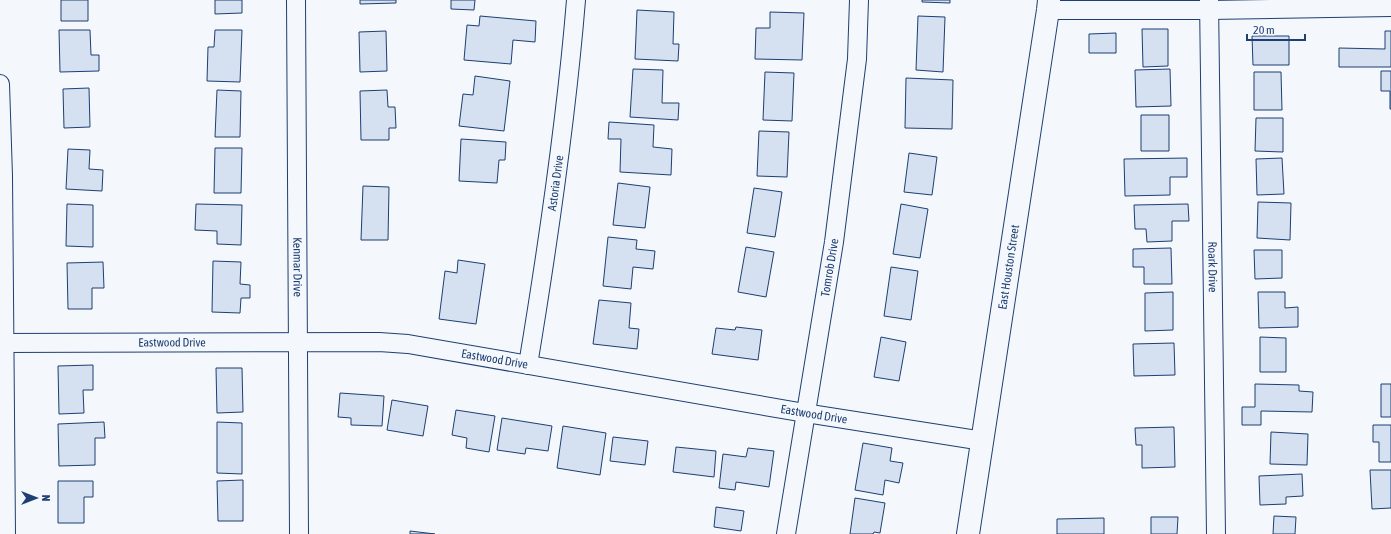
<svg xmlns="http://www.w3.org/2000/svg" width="1391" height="534" font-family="'Asap Condensed',sans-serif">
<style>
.building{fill:#d5e0f0;stroke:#1d3f73}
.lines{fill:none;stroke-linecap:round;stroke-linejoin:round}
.minor-casing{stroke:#1d3f73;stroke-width:20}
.secondary-casing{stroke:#1d3f73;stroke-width:24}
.minor{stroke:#f4f7fb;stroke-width:18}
.secondary{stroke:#f4f7fb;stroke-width:22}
.labels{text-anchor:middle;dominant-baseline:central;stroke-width:3;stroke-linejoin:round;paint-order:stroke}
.street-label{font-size:12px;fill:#1d3f73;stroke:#f4f7fb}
</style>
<rect width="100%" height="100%" fill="#f4f7fb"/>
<path class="building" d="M 61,0 L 88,0 L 88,21 L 61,21 Z
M 215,0 L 242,0 L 242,13 L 215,14 Z
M 360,0 L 396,0 L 396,3 L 360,4 Z
M 451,0 L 475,0 L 474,10 L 451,9 Z
M 922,0 L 950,0 L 950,3 L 922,2 Z
M 637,10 L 674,12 L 673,44 L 679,44 L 678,61 L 635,59 Z
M 770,12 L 804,13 L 802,60 L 755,59 L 756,28 L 770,28 Z
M 480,16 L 536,21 L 535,42 L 513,40 L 511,64 L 464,60 L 467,25 L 479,26 Z
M 918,16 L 945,17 L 943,72 L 916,70 Z
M 1142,29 L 1168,29 L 1168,66 L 1143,67 Z
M 59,30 L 90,30 L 91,55 L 99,55 L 99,71 L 60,72 Z
M 215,30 L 242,30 L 240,82 L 207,81 L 208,47 L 214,47 Z
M 386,31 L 387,71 L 360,72 L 359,32 Z
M 1385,31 L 1391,31 L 1391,67 L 1339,67 L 1339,48 L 1385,49 Z
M 1116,33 L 1116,53 L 1089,53 L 1089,34 Z
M 1252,36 L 1289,36 L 1289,65 L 1253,65 Z
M 633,69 L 663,70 L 662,103 L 679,103 L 678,120 L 630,117 Z
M 1170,69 L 1171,106 L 1136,107 L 1135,70 Z
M 1381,71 L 1391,71 L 1391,109 L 1390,109 L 1390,91 L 1381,91 Z
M 765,72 L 794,73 L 792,121 L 763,120 Z
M 1254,72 L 1281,72 L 1282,110 L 1254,110 Z
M 475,76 L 510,81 L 504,131 L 459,126 L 463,94 L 473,95 Z
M 906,78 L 953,80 L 952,129 L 905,128 Z
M 89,88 L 90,127 L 64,128 L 63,89 Z
M 217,90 L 241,91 L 240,137 L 215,137 Z
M 387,90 L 388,107 L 395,107 L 396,128 L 389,128 L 389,140 L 361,140 L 360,91 Z
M 1141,115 L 1169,115 L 1169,151 L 1141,151 Z
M 1256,118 L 1283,118 L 1283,152 L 1255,151 Z
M 609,122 L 654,125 L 653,147 L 672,149 L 671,175 L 620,172 L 621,139 L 608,139 Z
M 759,131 L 789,132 L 787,177 L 757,176 Z
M 461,139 L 506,142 L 505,160 L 499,160 L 497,183 L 459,181 Z
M 215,148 L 242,148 L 241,193 L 214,193 Z
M 68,149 L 90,150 L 89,169 L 103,170 L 102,191 L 66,189 Z
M 909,153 L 937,157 L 932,195 L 904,192 Z
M 1187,158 L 1187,177 L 1170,177 L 1170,195 L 1125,196 L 1124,159 Z
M 1282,158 L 1284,194 L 1257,195 L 1256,159 Z
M 618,183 L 650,187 L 645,228 L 613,225 Z
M 363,186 L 389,187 L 388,240 L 361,240 Z
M 754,188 L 782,192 L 775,237 L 747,233 Z
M 1258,202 L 1291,203 L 1290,240 L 1257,238 Z
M 67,204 L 93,205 L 93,247 L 66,246 Z
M 196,204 L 242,205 L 241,245 L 217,244 L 217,231 L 195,230 Z
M 901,204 L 928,209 L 920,258 L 893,254 Z
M 1188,204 L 1189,221 L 1172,221 L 1172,241 L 1147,242 L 1146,229 L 1135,229 L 1134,205 Z
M 608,237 L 637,240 L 636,249 L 655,251 L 653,269 L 633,267 L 631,289 L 603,286 Z
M 746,247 L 774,252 L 766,297 L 738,292 Z
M 1171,248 L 1172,284 L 1144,284 L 1144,267 L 1133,267 L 1133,249 Z
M 1254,250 L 1282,250 L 1282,278 L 1255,279 Z
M 458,260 L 485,264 L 476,324 L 439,319 L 445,271 L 457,273 Z
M 213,261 L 241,262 L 240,284 L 250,285 L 250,298 L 241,298 L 240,313 L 212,312 Z
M 103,262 L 104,288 L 92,288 L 92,309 L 68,309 L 67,263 Z
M 891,267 L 918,271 L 911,320 L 884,316 Z
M 1173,292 L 1173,330 L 1145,331 L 1145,293 Z
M 1258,292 L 1285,292 L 1285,308 L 1298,307 L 1298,327 L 1259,328 Z
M 599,300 L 631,303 L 629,328 L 639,329 L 637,349 L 593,344 Z
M 736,327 L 762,330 L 758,360 L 712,354 L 716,328 L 735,330 Z
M 881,337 L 906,342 L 899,381 L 874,377 Z
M 1260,337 L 1286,338 L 1286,372 L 1260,372 Z
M 1174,343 L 1175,375 L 1134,376 L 1133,344 Z
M 93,365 L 93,390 L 83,390 L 84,413 L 59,414 L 58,366 Z
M 216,368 L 242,368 L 243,412 L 217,413 Z
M 1255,384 L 1299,385 L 1299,391 L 1313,392 L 1312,412 L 1261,411 L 1261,425 L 1242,425 L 1242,407 L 1255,407 Z
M 1381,384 L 1391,384 L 1391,417 L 1381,417 Z
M 340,393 L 384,396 L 382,426 L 351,425 L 351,418 L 338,417 Z
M 392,400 L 428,406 L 423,436 L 387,430 Z
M 456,410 L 495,416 L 489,452 L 466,448 L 467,438 L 452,435 Z
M 502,418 L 552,426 L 548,451 L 526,448 L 525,454 L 497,450 Z
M 104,422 L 105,438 L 95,438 L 95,465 L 59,466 L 58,424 Z
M 217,422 L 242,423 L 242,474 L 217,473 Z
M 1373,425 L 1391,425 L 1391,462 L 1379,462 L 1379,442 L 1373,442 Z
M 563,426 L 606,433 L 600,475 L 557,468 Z
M 1174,427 L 1175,467 L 1142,468 L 1142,445 L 1136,445 L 1135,428 Z
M 1271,432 L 1308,434 L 1307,465 L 1270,464 Z
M 613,437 L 648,441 L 645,465 L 610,461 Z
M 863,443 L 892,448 L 890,461 L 903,463 L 899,483 L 885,480 L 883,495 L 855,490 Z
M 676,447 L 716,451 L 714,477 L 673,472 Z
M 748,448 L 774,451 L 769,487 L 736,482 L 735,490 L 719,488 L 723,454 L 746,457 Z
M 1370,470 L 1391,470 L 1391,508 L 1372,509 Z
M 1302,474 L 1303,496 L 1286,497 L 1286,504 L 1260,505 L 1259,476 Z
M 243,480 L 243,521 L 218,521 L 217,481 Z
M 58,481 L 93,481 L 93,497 L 84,497 L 84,523 L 58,523 Z
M 855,498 L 885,503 L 880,533 L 874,532 L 873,534 L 850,534 Z
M 716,507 L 744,511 L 741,531 L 714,527 Z
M 1274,516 L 1296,517 L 1295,534 L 1273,534 Z
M 1151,517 L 1178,517 L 1177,534 L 1151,534 Z
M 1104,518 L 1104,534 L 1057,534 L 1057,519 Z
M 410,531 L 435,534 L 410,534 Z"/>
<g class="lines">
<g class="minor-casing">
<g id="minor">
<path id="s1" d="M 296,0 L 299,534"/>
<path id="s2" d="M 1209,0 L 1216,534"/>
<path d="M 1048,10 L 1209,10 L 1391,7"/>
<path d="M 0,84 L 3,176 L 6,534"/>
<path id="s3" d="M 0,343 L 379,342 L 408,344 L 805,413 L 983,441"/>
<path id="s4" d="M 528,365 C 548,244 566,123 576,0"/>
<path id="s5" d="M 786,534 L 834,242 L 857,59 L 859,0"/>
</g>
</g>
<g class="secondary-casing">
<g id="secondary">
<path id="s6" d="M 968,534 L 1048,10 L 1049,0"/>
</g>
</g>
<use href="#minor" class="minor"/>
<use href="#secondary" class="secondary"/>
</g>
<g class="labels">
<g class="street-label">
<text stroke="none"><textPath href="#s4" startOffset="184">Astoria Drive</textPath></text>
<text stroke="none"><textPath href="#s1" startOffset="267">Kenmar Drive</textPath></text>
<text stroke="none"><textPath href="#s6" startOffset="270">East Houston Street</textPath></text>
<text stroke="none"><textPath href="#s2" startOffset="267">Roark Drive</textPath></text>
<text stroke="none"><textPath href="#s5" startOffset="270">Tomrob Drive</textPath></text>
<text stroke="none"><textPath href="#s3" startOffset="172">Eastwood Drive</textPath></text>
<text stroke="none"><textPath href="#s3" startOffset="496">Eastwood Drive</textPath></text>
<text stroke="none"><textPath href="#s3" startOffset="820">Eastwood Drive</textPath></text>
</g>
</g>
<g transform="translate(36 498) rotate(90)" stroke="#f4f7fb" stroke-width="3" paint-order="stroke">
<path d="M0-3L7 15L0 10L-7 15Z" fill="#1d3f73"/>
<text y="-6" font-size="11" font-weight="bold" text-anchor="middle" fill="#1d3f73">N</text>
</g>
<path d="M1247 34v6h58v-6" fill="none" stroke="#1d3f73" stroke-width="2"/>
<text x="1253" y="34" font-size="12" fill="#1d3f73" stroke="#f4f7fb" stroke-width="3" paint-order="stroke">20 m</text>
</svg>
